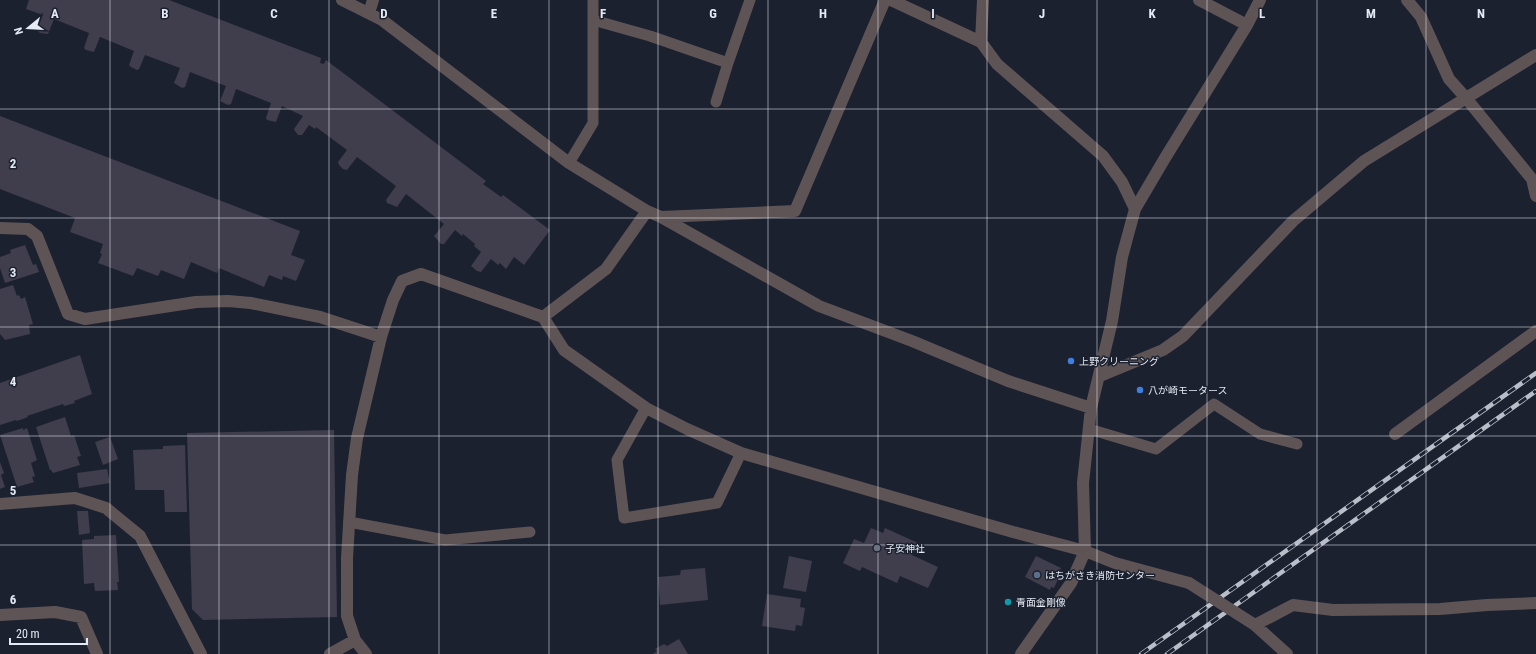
<svg xmlns="http://www.w3.org/2000/svg" width="1536" height="654" font-family="'Roboto Condensed','Noto Sans JP',sans-serif">
<style>
.building{fill:#403d4d}
.lines{fill:none;stroke-linecap:round;stroke-linejoin:round}
.lane{stroke:#5e5455;stroke-width:11}
.street{stroke:#5e5455;stroke-width:12}
.rail-casing{stroke:#b9bec9;stroke-width:4.5}
.rail{stroke:#1c2130;stroke-width:3;stroke-dasharray:9;stroke-linecap:butt}
.street-bridge{stroke:#5e5455;stroke-width:12}
.grid{fill:none;stroke:#e5e9f3;stroke-width:1;stroke-opacity:0.55}
.shop-dot{fill:#3f7fe0;stroke:#1c2130;stroke-width:1.5}
.worship-dot{fill:#6b7280;stroke:#1c2130;stroke-width:1.5}
.service-dot{fill:#5c6f8a;stroke:#1c2130;stroke-width:1.5}
.culture-dot{fill:#0f9aa8;stroke:#1c2130;stroke-width:1.5}
.labels{text-anchor:middle;dominant-baseline:central;stroke-width:3;stroke-linejoin:round;paint-order:stroke}
.poi-label{font-size:10px;fill:#e5e9f3;stroke:#1c2130;text-anchor:start}
.grid-label{font-size:13px;text-anchor:middle;font-weight:bold;fill:#e5e9f3;stroke:#1c2130;stroke-width:3;stroke-linejoin:round;paint-order:stroke}
</style>
<rect width="100%" height="100%" fill="#1c2130"/>
<path class="building" d="M 29,0 L 169,0 L 321,58 L 320,63 L 324,64 L 326,60 L 486,181 L 483,184 L 501,197 L 503,195 L 550,230 L 524,265 L 514,257 L 506,269 L 500,263 L 498,265 L 491,259 L 481,272 L 477,271 L 471,266 L 481,252 L 474,246 L 475,244 L 463,234 L 462,236 L 455,230 L 444,244 L 441,244 L 434,236 L 444,224 L 406,194 L 397,207 L 387,203 L 386,200 L 396,186 L 357,157 L 347,170 L 343,169 L 339,165 L 338,162 L 347,150 L 316,127 L 315,129 L 309,125 L 302,135 L 298,135 L 295,131 L 294,129 L 303,116 L 282,106 L 276,122 L 267,120 L 266,118 L 271,103 L 236,89 L 231,104 L 228,105 L 220,101 L 226,86 L 190,72 L 185,87 L 182,88 L 174,83 L 180,68 L 145,55 L 139,69 L 137,70 L 131,67 L 129,65 L 134,51 L 100,37 L 94,52 L 86,50 L 84,48 L 89,33 L 54,19 L 48,34 L 40,33 L 37,30 L 43,15 L 26,9 Z
M 0,116 L 300,231 L 291,255 L 305,260 L 296,281 L 283,276 L 282,280 L 269,275 L 264,287 L 219,268 L 217,273 L 191,262 L 184,279 L 161,270 L 158,276 L 137,268 L 133,276 L 98,263 L 102,254 L 100,253 L 103,244 L 70,232 L 75,218 L 0,189 Z
M 25,245 L 33,265 L 36,264 L 39,272 L 5,283 L 0,268 L 0,257 L 11,253 L 10,250 Z
M 13,285 L 17,296 L 19,295 L 21,299 L 25,297 L 33,324 L 29,325 L 30,334 L 5,340 L 0,334 L 0,289 Z
M 80,355 L 92,394 L 74,401 L 75,403 L 64,406 L 63,404 L 27,416 L 28,417 L 17,421 L 16,420 L 0,425 L 0,383 Z
M 65,417 L 71,436 L 74,435 L 81,456 L 77,457 L 80,465 L 53,473 L 51,470 L 50,470 L 36,427 Z
M 23,428 L 23,430 L 27,428 L 37,460 L 31,463 L 35,476 L 32,477 L 34,482 L 17,487 L 0,435 Z
M 334,430 L 337,617 L 203,620 L 192,609 L 187,433 Z
M 110,437 L 118,459 L 103,465 L 95,442 Z
M 185,445 L 187,512 L 165,512 L 164,490 L 135,490 L 133,450 L 163,449 L 163,446 Z
M 0,462 L 4,473 L 1,475 L 5,487 L 0,489 Z
M 107,469 L 110,483 L 79,488 L 77,473 Z
M 77,511 L 88,511 L 90,533 L 79,535 Z
M 871,528 L 883,533 L 885,528 L 918,543 L 912,555 L 938,567 L 928,588 L 900,576 L 897,583 L 862,567 L 860,571 L 843,563 L 854,539 L 864,543 Z
M 116,535 L 119,582 L 117,582 L 118,590 L 95,591 L 94,583 L 84,584 L 82,540 L 94,539 L 94,536 Z
M 789,556 L 812,561 L 806,592 L 783,588 Z
M 1036,556 L 1061,568 L 1060,570 L 1062,571 L 1054,588 L 1051,587 L 1050,590 L 1025,577 Z
M 705,568 L 708,600 L 660,605 L 658,577 L 680,575 L 681,570 Z
M 767,594 L 801,599 L 800,607 L 805,608 L 802,626 L 796,625 L 795,631 L 762,626 Z
M 679,639 L 688,654 L 653,654 L 657,651 L 655,649 L 664,644 L 667,646 Z"/>
<g class="lines">
<path class="lane" d="M 593,20 L 650,36 L 728,63
M 716,102 L 728,63 L 750,0
M 569,163 L 593,123 L 593,0
M 646,408 L 617,460 L 624,518 L 717,503 L 741,453
M 1089,429 L 1156,449 L 1214,404 L 1260,434 L 1297,444
M 349,522 L 445,540 L 530,532"/>
<path class="street" d="M 342,0 L 382,20 L 569,163 L 647,211 L 661,217 L 819,306 L 912,341 L 1008,381 L 1091,408
M 1199,0 L 1247,25
M 1407,0 L 1421,17 L 1449,79 L 1466,98 L 1532,179 L 1536,196
M 369,13 L 373,0
M 981,42 L 983,0
M 1135,209 L 1165,158 L 1247,25 L 1260,0
M 662,217 L 795,211 L 885,0
M 0,228 L 28,229 L 37,236 L 68,314 L 85,319 L 196,302 L 228,301 L 251,303 L 320,317 L 381,337
M 543,317 L 564,350 L 646,408 L 687,429 L 741,453 L 1013,532 L 1085,551 L 1083,483 L 1091,408 L 1112,321 L 1122,257 L 1135,209 L 1122,182 L 1103,156 L 997,64 L 981,42 L 891,0
M 1100,376 L 1163,350 L 1183,336 L 1293,221 L 1364,161 L 1536,55
M 1395,434 L 1536,331
M 0,504 L 75,498 L 106,508 L 140,536 L 201,654
M 0,615 L 55,612 L 81,617 L 97,654
M 355,640 L 366,654
M 330,654 L 355,640 L 347,616 L 347,558 L 352,475 L 357,438 L 381,337 L 393,300 L 402,281 L 421,274 L 543,317 L 606,269 L 647,211
M 1021,654 L 1071,583 L 1085,551 L 1115,563 L 1189,583
M 1287,654 L 1255,625 L 1293,605 L 1333,610 L 1440,609 L 1487,605 L 1536,603"/>
<g class="rail-casing">
<path id="rail" d="M 1141,654 L 1536,373
M 1167,654 L 1536,391"/>
</g>
<use href="#rail" class="rail"/>
<path class="street-bridge" d="M 1189,583 L 1255,625"/>
</g>
<path class="grid" d="M 110,0 L 110,654M 219,0 L 219,654M 329,0 L 329,654M 439,0 L 439,654M 549,0 L 549,654M 658,0 L 658,654M 768,0 L 768,654M 878,0 L 878,654M 987,0 L 987,654M 1097,0 L 1097,654M 1207,0 L 1207,654M 1317,0 L 1317,654M 1426,0 L 1426,654M 0,109 L 1536,109M 0,218 L 1536,218M 0,327 L 1536,327M 0,436 L 1536,436M 0,545 L 1536,545"/>
<g class="shop-dot">
<circle cx="1071" cy="361" r="4"/>
<circle cx="1140" cy="390" r="4"/>
</g>
<circle class="worship-dot" cx="877" cy="548" r="4"/>
<circle class="service-dot" cx="1037" cy="575" r="4"/>
<circle class="culture-dot" cx="1008" cy="602" r="4"/>
<g class="labels">
<g class="poi-label">
<text x="1079" y="361">上野クリーニング</text>
<text x="1148" y="390">八が崎モータース</text>
<text x="885" y="548">子安神社</text>
<text x="1045" y="575">はちがさき消防センター</text>
<text x="1016" y="602">青面金剛像</text>
</g>
</g>
<g class="grid-label">
<text x="55" y="18">A</text>
<text x="165" y="18">B</text>
<text x="274" y="18">C</text>
<text x="384" y="18">D</text>
<text x="494" y="18">E</text>
<text x="603" y="18">F</text>
<text x="713" y="18">G</text>
<text x="823" y="18">H</text>
<text x="933" y="18">I</text>
<text x="1042" y="18">J</text>
<text x="1152" y="18">K</text>
<text x="1262" y="18">L</text>
<text x="1371" y="18">M</text>
<text x="1481" y="18">N</text>
<text x="13" y="168">2</text>
<text x="13" y="277">3</text>
<text x="13" y="386">4</text>
<text x="13" y="495">5</text>
<text x="13" y="604">6</text>
</g>
<g transform="translate(28 28) rotate(252)" stroke="#1c2130" stroke-width="3" paint-order="stroke">
<path d="M0-3L7 15L0 10L-7 15Z" fill="#e5e9f3"/>
<text y="-6" font-size="11" font-weight="bold" text-anchor="middle" fill="#e5e9f3">N</text>
</g>
<path d="M10 638v6h77v-6" fill="none" stroke="#e5e9f3" stroke-width="2"/>
<text x="16" y="638" font-size="12" fill="#e5e9f3" stroke="#1c2130" stroke-width="3" paint-order="stroke">20 m</text>
</svg>
